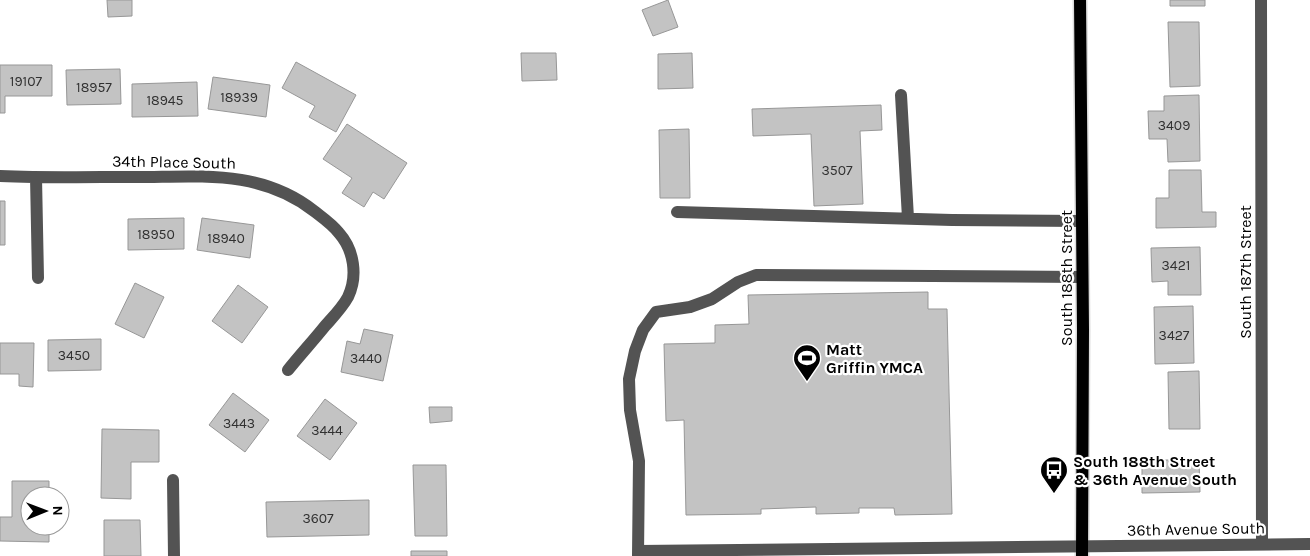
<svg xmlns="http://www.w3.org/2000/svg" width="1310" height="556" font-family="Karla,sans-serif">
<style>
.building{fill:#c3c3c3;stroke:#979797}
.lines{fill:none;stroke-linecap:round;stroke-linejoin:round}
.major-casing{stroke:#dbdbdb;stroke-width:15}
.minor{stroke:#535353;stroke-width:12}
.major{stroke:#000;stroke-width:12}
.labels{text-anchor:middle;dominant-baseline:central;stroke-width:4.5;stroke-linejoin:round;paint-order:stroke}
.number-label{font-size:14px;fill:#313131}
.street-label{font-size:16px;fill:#000;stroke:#fff}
.poi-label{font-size:16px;font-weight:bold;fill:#000;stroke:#fff;text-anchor:start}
</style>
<rect width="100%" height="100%" fill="#fff"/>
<path class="building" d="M 107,0 L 132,0 L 132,16 L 108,17 Z
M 668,0 L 678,27 L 653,36 L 642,10 Z
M 1170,0 L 1205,0 L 1205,6 L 1170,6 Z
M 1168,22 L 1199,22 L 1200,86 L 1170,87 Z
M 521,53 L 556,53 L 557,80 L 522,81 Z
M 692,53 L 693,88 L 658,89 L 658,54 Z
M 296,62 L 356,95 L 336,132 L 309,117 L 315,106 L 282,88 Z
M 0,65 L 52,65 L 52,96 L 5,96 L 5,113 L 0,113 Z
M 120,69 L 121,104 L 67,105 L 66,70 Z
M 213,77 L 270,85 L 266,117 L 208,109 Z
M 197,82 L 198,116 L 132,117 L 132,84 Z
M 1199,95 L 1200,161 L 1168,162 L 1167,139 L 1149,139 L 1148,111 L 1164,111 L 1164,96 Z
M 881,105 L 882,130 L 860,131 L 863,204 L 814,206 L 811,134 L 753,136 L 752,109 Z
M 347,124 L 407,163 L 384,199 L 373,192 L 364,207 L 342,193 L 352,178 L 323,159 Z
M 689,129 L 690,198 L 660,198 L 659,130 Z
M 1169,170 L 1201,170 L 1202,212 L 1216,212 L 1216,227 L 1156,228 L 1156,198 L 1169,198 Z
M 0,201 L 5,201 L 5,245 L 0,245 Z
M 184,218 L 184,249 L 128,250 L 128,219 Z
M 202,218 L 254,225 L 250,258 L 197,250 Z
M 1200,247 L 1201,295 L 1168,295 L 1168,281 L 1152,282 L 1151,248 Z
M 135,283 L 164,297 L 144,338 L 115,324 Z
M 238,285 L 268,307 L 242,343 L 212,321 Z
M 928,292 L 928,309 L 947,309 L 952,514 L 895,515 L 894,508 L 859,508 L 859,513 L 816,514 L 816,507 L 761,509 L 761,514 L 686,515 L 684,420 L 666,421 L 664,344 L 715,343 L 715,325 L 749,324 L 748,295 Z
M 1193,306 L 1194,363 L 1155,364 L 1154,307 Z
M 364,329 L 393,335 L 383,381 L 341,372 L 347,341 L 360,344 Z
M 101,339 L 101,370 L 48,371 L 48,340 Z
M 0,343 L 34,343 L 33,387 L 19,386 L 19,374 L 0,374 Z
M 1199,371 L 1200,429 L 1169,429 L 1168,372 Z
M 233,393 L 269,420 L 245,452 L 209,425 Z
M 325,399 L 357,423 L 330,460 L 297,436 Z
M 429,407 L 452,407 L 452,421 L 430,423 Z
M 102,429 L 159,430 L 159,462 L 131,462 L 131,499 L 101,498 Z
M 1142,460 L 1199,460 L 1200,492 L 1142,493 Z
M 413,465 L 446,465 L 447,536 L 415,536 Z
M 12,481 L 49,481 L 49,496 L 30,496 L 30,526 L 49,526 L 49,542 L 0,541 L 0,517 L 12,517 Z
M 369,500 L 369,535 L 267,537 L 266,502 Z
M 104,520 L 140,520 L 141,556 L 104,556 Z
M 411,551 L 447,551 L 447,556 L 411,556 Z"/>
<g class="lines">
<g class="major-casing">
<path id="major" d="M 1080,0 L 1083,329 L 1082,556"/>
</g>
<path class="minor" d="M 1261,0 L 1262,544
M 901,95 L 908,218
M 0,176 C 45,178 91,177 136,177 C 199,177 261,169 314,211 C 323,218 332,224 339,233 C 354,250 358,276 348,297 C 342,308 333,317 325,326 C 313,341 300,355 288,370
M 36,177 L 38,278
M 677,212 L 952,220 L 1082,221
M 173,480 L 174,556
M 638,551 L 1310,544
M 638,556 L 639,461 L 630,410 L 629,379 L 635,351 L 643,330 L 656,312 L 690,307 L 712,299 L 738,282 L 756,275 L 1082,277"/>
<use href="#major" class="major"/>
</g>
<defs>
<g id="stadium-pin" transform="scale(1.4375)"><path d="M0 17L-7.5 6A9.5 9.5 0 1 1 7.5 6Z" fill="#000" stroke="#fff"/><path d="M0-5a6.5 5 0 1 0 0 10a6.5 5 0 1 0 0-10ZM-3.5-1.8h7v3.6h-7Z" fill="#fff"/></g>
<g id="bus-pin" transform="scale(1.4375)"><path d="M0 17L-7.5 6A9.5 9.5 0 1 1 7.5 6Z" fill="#000" stroke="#fff"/><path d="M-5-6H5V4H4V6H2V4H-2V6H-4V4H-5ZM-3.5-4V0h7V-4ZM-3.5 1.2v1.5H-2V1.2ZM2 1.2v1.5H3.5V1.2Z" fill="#fff"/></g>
</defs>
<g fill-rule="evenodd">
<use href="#stadium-pin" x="807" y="358"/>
<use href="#bus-pin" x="1054" y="470"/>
</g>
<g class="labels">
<g class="number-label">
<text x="26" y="81">19107</text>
<text x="94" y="87">18957</text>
<text x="239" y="97">18939</text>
<text x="165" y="100">18945</text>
<text x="1174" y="125">3409</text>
<text x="837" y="170">3507</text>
<text x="156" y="234">18950</text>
<text x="226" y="238">18940</text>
<text x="1176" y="265">3421</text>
<text x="1174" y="335">3427</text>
<text x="74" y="355">3450</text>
<text x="366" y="358">3440</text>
<text x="239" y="423">3443</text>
<text x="327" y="430">3444</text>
<text x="318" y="518">3607</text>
</g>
<g class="street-label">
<text transform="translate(174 162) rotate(1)">34th Place South</text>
<text transform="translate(1245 272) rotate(-90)">South 187th Street</text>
<text transform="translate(1066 278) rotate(-90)">South 188th Street</text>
<text transform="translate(1196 529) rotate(-1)">36th Avenue South</text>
</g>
<g class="poi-label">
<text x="826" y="349">Matt<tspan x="826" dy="18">Griffin YMCA</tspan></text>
<text x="1073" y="461">South 188th Street<tspan x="1073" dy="18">&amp; 36th Avenue South</tspan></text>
</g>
</g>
<g transform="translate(45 511) rotate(89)"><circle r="24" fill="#ffffff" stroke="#999999"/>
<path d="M0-4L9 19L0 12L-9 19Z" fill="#000000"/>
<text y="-8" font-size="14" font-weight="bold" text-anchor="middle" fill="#000000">N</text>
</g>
</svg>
